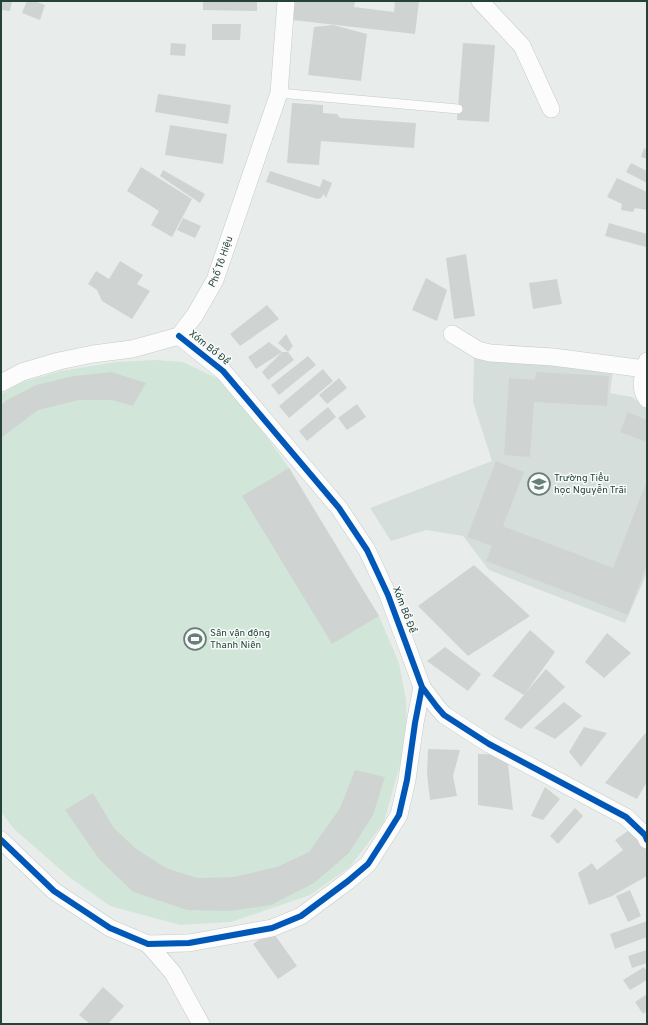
<svg xmlns="http://www.w3.org/2000/svg" width="648" height="1025" font-family="Overpass,sans-serif">
<style>
.built{fill:#d6dedb}
.garden{fill:#d1e6d8}
.building{fill:#cfd4d2}
.lines{fill:none;stroke-linecap:round;stroke-linejoin:round}
.service-casing{stroke:#c5cac8;stroke-width:10}
.minor-casing{stroke:#c5cac8;stroke-width:18}
.service{stroke:#fcfcfc;stroke-width:9}
.minor{stroke:#fcfcfc;stroke-width:17}
.cycleway-casing{stroke:#f7fbf9;stroke-width:8}
.cycleway{stroke:#0057b8;stroke-width:6}
.labels{text-anchor:middle;dominant-baseline:central;stroke-width:3;stroke-linejoin:round;paint-order:stroke}
.street-label{font-size:10px;fill:#24423a;stroke:#f7fbf9}
.poi-label{font-size:10px;fill:#24423a;stroke:#f7fbf9;text-anchor:start}
</style>
<rect width="100%" height="100%" fill="#e8edeb"/>
<path class="built" d="M 474,358 L 613,372 L 610,393 L 632,397 L 647,407 L 647,573 L 625,623 L 489,570 L 463,536 L 426,530 L 391,541 L 370,508 L 492,461 L 473,402 Z"/>
<path class="garden" d="M 156,360 L 183,362 L 219,379 L 250,413 L 289,468 L 379,616 L 399,663 L 406,700 L 407,739 L 384,822 L 350,867 L 310,895 L 231,922 L 180,925 L 110,906 L 69,877 L 14,829 L 1,812 L 1,394 L 23,382 L 61,371 L 116,362 Z"/>
<path class="building" d="M 1,1 L 12,1 L 10,11 L 1,10 Z
M 27,1 L 34,1 L 45,5 L 40,20 L 22,13 Z
M 203,1 L 257,1 L 257,11 L 203,10 Z
M 286,1 L 355,1 L 354,7 L 394,12 L 395,1 L 419,1 L 415,34 L 284,19 Z
M 212,24 L 241,24 L 240,40 L 212,40 Z
M 333,25 L 367,34 L 361,81 L 308,75 L 314,27 Z
M 171,43 L 186,44 L 185,56 L 170,55 Z
M 463,43 L 495,45 L 489,122 L 457,120 Z
M 158,94 L 231,105 L 228,124 L 155,112 Z
M 292,103 L 323,105 L 323,113 L 337,114 L 340,118 L 416,123 L 414,148 L 321,141 L 319,165 L 287,163 Z
M 170,125 L 227,134 L 223,164 L 165,155 Z
M 644,148 L 647,150 L 647,159 L 641,157 Z
M 631,163 L 647,171 L 647,183 L 626,172 Z
M 141,167 L 192,199 L 172,237 L 151,225 L 159,211 L 127,191 Z
M 163,170 L 205,194 L 200,203 L 160,176 Z
M 270,171 L 320,187 L 323,179 L 332,183 L 326,198 L 324,194 L 321,198 L 317,199 L 266,182 Z
M 617,178 L 647,192 L 647,210 L 635,208 L 633,212 L 621,210 L 622,204 L 607,197 Z
M 183,218 L 201,226 L 195,238 L 177,230 Z
M 609,223 L 647,234 L 646,247 L 605,236 Z
M 466,254 L 475,316 L 454,319 L 446,258 Z
M 120,261 L 143,275 L 137,284 L 150,291 L 132,319 L 102,301 L 97,290 L 88,284 L 96,271 L 109,279 Z
M 426,278 L 447,290 L 437,321 L 412,310 Z
M 557,279 L 562,304 L 533,309 L 529,283 Z
M 267,305 L 279,319 L 240,346 L 230,334 Z
M 286,334 L 293,346 L 288,352 L 294,360 L 268,380 L 262,372 L 282,352 L 288,352 L 278,343 Z
M 269,342 L 282,352 L 256,369 L 248,357 Z
M 308,356 L 316,365 L 279,395 L 271,385 Z
M 323,369 L 333,381 L 289,418 L 279,406 Z
M 112,372 L 146,383 L 133,406 L 112,400 L 79,400 L 38,410 L 1,438 L 1,405 L 7,400 L 36,385 L 74,376 Z
M 536,372 L 609,376 L 607,406 L 534,402 L 530,457 L 504,455 L 509,378 L 535,380 Z
M 339,378 L 347,388 L 327,404 L 319,395 Z
M 357,404 L 366,417 L 347,430 L 338,418 Z
M 328,407 L 336,417 L 307,441 L 299,431 Z
M 628,412 L 647,420 L 647,442 L 620,432 Z
M 496,461 L 524,472 L 503,526 L 613,568 L 647,481 L 647,565 L 628,615 L 486,561 L 492,546 L 467,537 Z
M 289,468 L 379,616 L 332,644 L 242,496 Z
M 474,565 L 530,616 L 468,656 L 418,606 Z
M 530,630 L 555,652 L 526,692 L 546,669 L 565,687 L 521,729 L 504,719 L 524,695 L 492,676 Z
M 607,633 L 631,653 L 604,678 L 585,662 Z
M 445,647 L 481,674 L 468,691 L 427,661 Z
M 564,702 L 582,716 L 555,739 L 534,728 Z
M 584,727 L 607,733 L 581,767 L 569,752 Z
M 647,731 L 647,782 L 637,799 L 605,783 Z
M 428,749 L 460,750 L 453,776 L 457,796 L 430,800 L 427,774 Z
M 478,754 L 507,755 L 513,810 L 478,805 Z
M 355,770 L 385,777 L 373,815 L 349,853 L 314,883 L 271,905 L 230,911 L 187,910 L 133,892 L 99,859 L 65,810 L 93,793 L 114,828 L 135,848 L 166,868 L 197,878 L 234,877 L 277,867 L 309,852 L 340,808 Z
M 545,787 L 560,799 L 543,820 L 531,816 Z
M 575,808 L 583,816 L 558,844 L 550,836 Z
M 629,830 L 646,850 L 647,876 L 612,896 L 589,905 L 578,873 L 592,863 L 597,870 L 623,850 L 615,840 Z
M 630,890 L 641,916 L 628,922 L 616,896 Z
M 647,921 L 647,937 L 615,949 L 610,934 Z
M 272,931 L 297,966 L 278,979 L 253,944 Z
M 647,950 L 647,963 L 632,968 L 628,956 Z
M 644,967 L 647,972 L 647,980 L 630,990 L 623,980 Z
M 103,987 L 124,1006 L 108,1024 L 90,1024 L 79,1015 Z
M 647,994 L 647,1011 L 643,1014 L 635,1002 Z"/>
<g class="lines">
<g class="service-casing">
<path id="service" d="M 279,93 L 458,109"/>
</g>
<g class="minor-casing">
<g id="minor">
<path d="M 480,1 L 522,46 L 551,109"/>
<path d="M 452,334 L 478,350 L 490,353 L 553,357 L 645,369"/>
<path d="M 179,336 L 223,371 L 339,508 L 367,550 L 388,595 L 422,687 L 437,707 L 444,715 L 489,744 L 626,817 L 645,835 L 647,840"/>
<path d="M 647,361 C 644,373 638,388 647,399"/>
<path id="s1" d="M 1,383 L 22,372 L 59,361 L 93,354 L 132,349 L 179,336 L 195,315 L 215,280 L 279,93 L 286,1"/>
<path d="M 1,840 L 54,891 L 110,928 L 148,944 L 189,943 L 272,928 L 301,916 L 348,881 L 368,864 L 386,836 L 399,815 L 407,780 L 415,723 L 422,687"/>
<path d="M 148,944 L 173,973 L 201,1024"/>
</g>
</g>
<use href="#service" class="service"/>
<use href="#minor" class="minor"/>
<g class="cycleway-casing">
<path id="cycleway" d="M 179,336 L 223,371 L 339,508 L 367,550 L 388,595 L 422,687 L 437,707 L 444,715 L 489,744 L 626,817 L 645,835 L 647,840
M 1,840 L 54,891 L 110,928 L 148,944 L 189,943 L 272,928 L 301,916 L 348,881 L 368,864 L 386,836 L 399,815 L 407,780 L 415,723 L 422,687"/>
</g>
<use href="#cycleway" class="cycleway"/>
</g>
<defs>
<g id="school-ring" transform="scale(1.15)"><circle r="9.5" fill="#f7fbf9" stroke="#697e78" stroke-width="1.5"/><path d="M0-5L7-2L0 1L-7-2ZM-4 1L0 2.5L4 1V4Q0 6-4 4Z" fill="#697e78"/></g>
<g id="stadium-ring" transform="scale(1.15)"><circle r="9.5" fill="#f7fbf9" stroke="#697e78" stroke-width="1.5"/><path d="M0-5a6.5 5 0 1 0 0 10a6.5 5 0 1 0 0-10ZM-3.5-1.8h7v3.6h-7Z" fill="#697e78"/></g>
</defs>
<g fill-rule="evenodd">
<use href="#school-ring" x="539" y="484"/>
<use href="#stadium-ring" x="195" y="639"/>
</g>
<g class="labels">
<g class="street-label">
<text stroke="none"><textPath href="#s1" startOffset="271">Phố Tô Hiệu</textPath></text>
<text transform="translate(209 348) rotate(39)">Xóm Bồ Đề</text>
<text transform="translate(404 610) rotate(69)">Xóm Bồ Đề</text>
</g>
<g class="poi-label">
<text x="554" y="478">Trường Tiểu<tspan x="554" dy="12">học Nguyễn Trãi</tspan></text>
<text x="210" y="633">Sân vận động<tspan x="210" dy="12">Thanh Niên</tspan></text>
</g>
</g>
<rect width="648" height="1025" fill="none" stroke="#24423a" stroke-width="4"/>
</svg>
